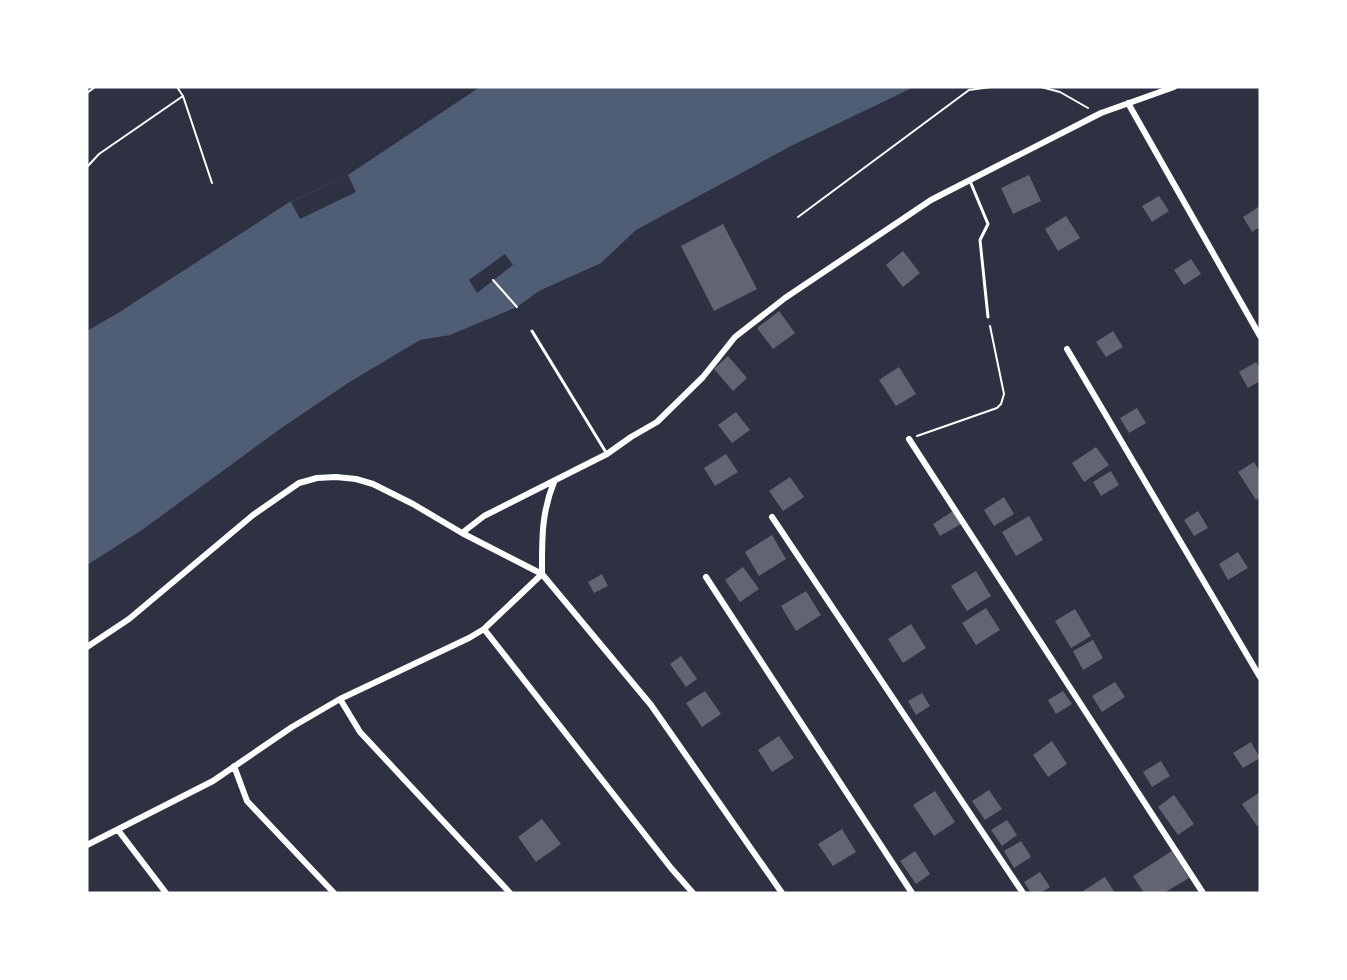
<svg xmlns="http://www.w3.org/2000/svg" width="1347" height="980" font-family="'IBM Plex Sans',sans-serif">
<style>
.water{fill:#4f5d75}
.pier{fill:#2d3142}
.building{fill:#626471}
.lines{fill:none;stroke-linecap:round;stroke-linejoin:round}
.path{stroke:#fff;stroke-width:2}
.service{stroke:#fff;stroke-width:3}
.minor{stroke:#fff;stroke-width:6}
</style>
<rect width="100%" height="100%" fill="#2d3142"/>
<path class="water" d="M 480,87 L 914,87 L 791,146 L 636,230 L 601,263 L 539,291 L 517,307 L 450,335 L 420,340 L 348,383 L 280,429 L 142,530 L 87,565 L 87,331 L 118,313 L 288,203 L 348,175 Z"/>
<path class="pier" d="M 348,175 L 356,192 L 300,219 L 291,202 Z
M 505,254 L 513,265 L 477,293 L 469,280 Z"/>
<path class="building" d="M 1029,175 L 1041,201 L 1013,214 L 1001,188 Z
M 1159,196 L 1169,211 L 1152,222 L 1142,206 Z
M 1260,206 L 1260,227 L 1252,232 L 1243,217 Z
M 1066,216 L 1080,238 L 1058,251 L 1045,229 Z
M 723,224 L 757,289 L 714,311 L 681,246 Z
M 903,251 L 920,273 L 903,287 L 886,265 Z
M 1191,259 L 1201,274 L 1184,285 L 1174,270 Z
M 779,311 L 795,333 L 773,349 L 757,328 Z
M 1113,331 L 1123,347 L 1106,357 L 1096,342 Z
M 728,356 L 747,378 L 733,391 L 714,369 Z
M 1256,362 L 1260,368 L 1260,381 L 1248,388 L 1239,372 Z
M 899,367 L 916,394 L 896,406 L 879,380 Z
M 1137,408 L 1146,423 L 1129,433 L 1120,418 Z
M 736,412 L 750,430 L 732,443 L 718,425 Z
M 1096,447 L 1109,465 L 1084,482 L 1072,463 Z
M 726,454 L 738,472 L 715,486 L 704,468 Z
M 1254,462 L 1260,472 L 1260,497 L 1256,500 L 1238,472 Z
M 1111,471 L 1119,485 L 1101,496 L 1093,482 Z
M 790,477 L 804,497 L 783,511 L 769,491 Z
M 1004,497 L 1014,514 L 994,526 L 984,510 Z
M 953,511 L 961,524 L 940,536 L 933,524 Z
M 1198,511 L 1208,528 L 1194,536 L 1184,520 Z
M 1029,516 L 1043,540 L 1016,556 L 1002,532 Z
M 772,535 L 786,559 L 759,576 L 745,552 Z
M 1238,552 L 1248,568 L 1228,580 L 1219,564 Z
M 743,567 L 759,589 L 740,602 L 725,580 Z
M 976,571 L 991,596 L 967,611 L 951,586 Z
M 602,574 L 608,586 L 594,593 L 588,582 Z
M 806,591 L 821,615 L 796,631 L 781,606 Z
M 986,608 L 1000,630 L 976,645 L 962,623 Z
M 1075,609 L 1091,636 L 1071,648 L 1055,621 Z
M 911,624 L 926,648 L 903,663 L 888,639 Z
M 1093,640 L 1103,658 L 1083,670 L 1073,651 Z
M 681,656 L 697,679 L 686,687 L 670,664 Z
M 1115,682 L 1125,697 L 1102,712 L 1092,696 Z
M 705,691 L 721,714 L 702,727 L 686,703 Z
M 1063,691 L 1072,704 L 1056,714 L 1048,700 Z
M 922,693 L 930,706 L 916,715 L 908,701 Z
M 779,736 L 794,758 L 772,772 L 758,750 Z
M 1052,741 L 1067,764 L 1048,777 L 1033,755 Z
M 1251,742 L 1260,758 L 1243,768 L 1233,753 Z
M 1161,761 L 1170,776 L 1152,787 L 1143,772 Z
M 989,790 L 1002,809 L 985,820 L 972,801 Z
M 935,791 L 955,822 L 934,836 L 913,805 Z
M 1260,792 L 1260,824 L 1257,826 L 1242,804 Z
M 1174,795 L 1194,824 L 1178,835 L 1158,807 Z
M 542,819 L 561,844 L 536,862 L 518,837 Z
M 1007,820 L 1017,835 L 1002,846 L 991,830 Z
M 842,829 L 856,852 L 833,866 L 818,844 Z
M 1021,841 L 1031,857 L 1014,868 L 1004,851 Z
M 915,851 L 930,874 L 916,884 L 900,861 Z
M 1172,851 L 1189,878 L 1164,893 L 1144,893 L 1133,876 Z
M 1040,872 L 1050,887 L 1040,893 L 1031,893 L 1024,882 Z
M 1105,877 L 1115,893 L 1080,893 Z"/>
<g class="lines">
<path class="path" d="M 1041,87 L 1060,92 L 1088,108
M 87,93 L 95,87
M 183,96 L 212,183
M 87,167 L 99,154 L 183,96 L 177,87
M 798,217 L 969,90 L 991,87
M 493,280 L 517,307
M 917,436 L 997,408 L 1001,404 L 1004,394 L 990,326"/>
<path class="service" d="M 970,181 L 988,224 L 980,240 L 988,317
M 532,331 L 607,454"/>
<path class="minor" d="M 1128,103 L 1260,336
M 1067,349 L 1260,677
M 909,439 L 1203,893
M 554,482 C 541,514 542,541 542,574 L 651,705 L 782,893
M 772,517 L 1023,893
M 462,533 L 484,516 L 607,454 L 631,437 L 657,422 L 703,377 L 735,337 L 785,298 L 931,200 L 1101,113 L 1174,87
M 706,577 L 912,893
M 484,629 L 671,868 L 693,893
M 87,647 L 129,619 L 253,515 L 299,483 L 317,478 L 336,477 L 356,479 L 373,484 L 413,504 L 462,533 L 542,574 L 484,629 L 469,638 L 340,699 L 292,727 L 213,781 L 87,845
M 340,699 L 360,732 L 510,893
M 234,766 L 247,801 L 334,893
M 118,830 L 166,893"/>
</g>
<rect width="1347" height="980" fill="none" stroke="#ffffff" stroke-width="177"/>
</svg>
